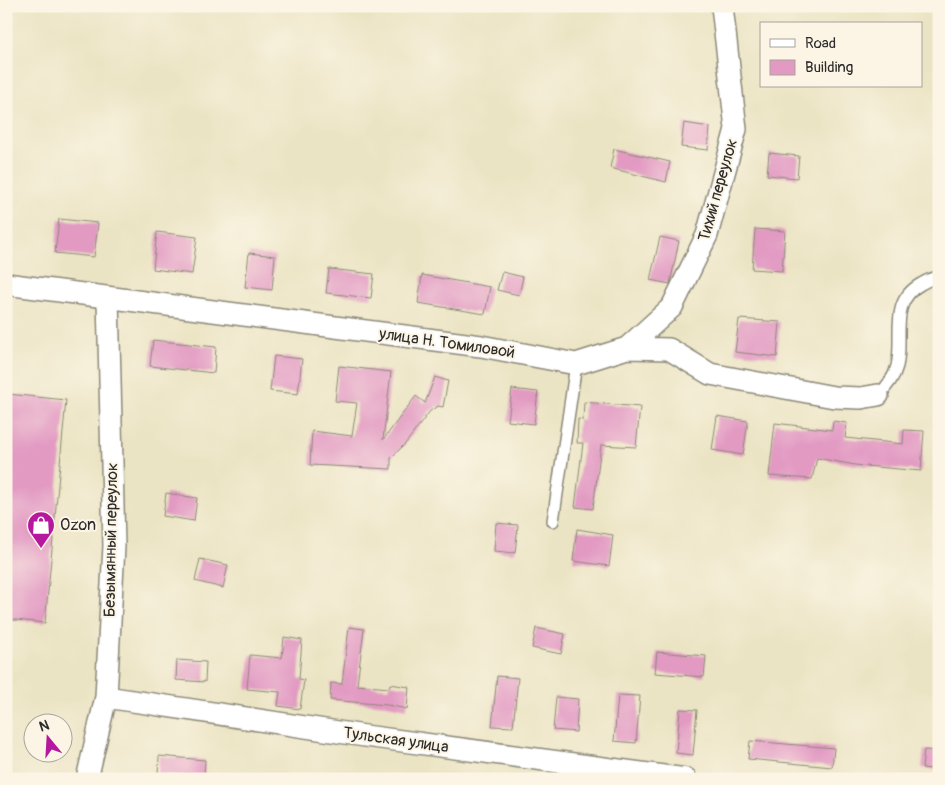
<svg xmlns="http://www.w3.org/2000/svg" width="945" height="785" font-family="Pangolin,sans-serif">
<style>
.building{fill:#e29ac3}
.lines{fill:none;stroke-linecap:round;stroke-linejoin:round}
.lane-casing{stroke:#8b8878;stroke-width:14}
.street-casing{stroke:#8b8878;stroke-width:24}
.lane{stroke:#fff;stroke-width:11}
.street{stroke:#fff;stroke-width:21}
.labels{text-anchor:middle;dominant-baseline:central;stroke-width:4;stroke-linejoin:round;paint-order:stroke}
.street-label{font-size:16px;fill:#2b2b2b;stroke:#fcf5e5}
.poi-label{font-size:16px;fill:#2b2b2b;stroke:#fcf5e5;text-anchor:start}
</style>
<rect width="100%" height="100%" fill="#fcf5e5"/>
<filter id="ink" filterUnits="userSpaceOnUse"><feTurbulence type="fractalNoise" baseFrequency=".02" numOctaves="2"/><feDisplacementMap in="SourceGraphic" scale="10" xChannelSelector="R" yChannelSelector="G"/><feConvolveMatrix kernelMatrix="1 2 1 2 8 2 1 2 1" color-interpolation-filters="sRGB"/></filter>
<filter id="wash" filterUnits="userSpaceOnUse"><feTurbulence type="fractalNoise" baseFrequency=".0096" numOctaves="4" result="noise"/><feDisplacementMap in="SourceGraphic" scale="20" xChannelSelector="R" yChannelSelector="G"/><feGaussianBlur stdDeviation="1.12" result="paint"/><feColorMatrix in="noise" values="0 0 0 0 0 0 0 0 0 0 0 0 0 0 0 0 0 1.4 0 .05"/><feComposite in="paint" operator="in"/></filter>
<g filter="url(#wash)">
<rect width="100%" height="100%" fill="#ebe4c4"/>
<g id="blocks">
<path class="building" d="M 684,123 L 710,127 L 708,150 L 681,147 Z
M 614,149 L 670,162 L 666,182 L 610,168 Z
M 769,153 L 799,156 L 797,178 L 767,175 Z
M 59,219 L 98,223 L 94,257 L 55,253 Z
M 755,229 L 785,231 L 782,271 L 752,269 Z
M 157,232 L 197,237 L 192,274 L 153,269 Z
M 660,237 L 679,241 L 670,284 L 650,280 Z
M 249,253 L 275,256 L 272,290 L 245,287 Z
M 329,269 L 374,274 L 371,298 L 326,293 Z
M 502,272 L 523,277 L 519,295 L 497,290 Z
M 422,275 L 490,287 L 485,314 L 418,303 Z
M 739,319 L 780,322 L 777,357 L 735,352 Z
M 153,340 L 216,347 L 214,373 L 150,366 Z
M 274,356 L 302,359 L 298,394 L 270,391 Z
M 339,366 L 391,372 L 383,440 L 416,396 L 425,403 L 435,377 L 448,381 L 443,407 L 438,406 L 430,411 L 406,443 L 391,458 L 391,469 L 310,465 L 312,431 L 352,436 L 357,403 L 335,401 Z
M 512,389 L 538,392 L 534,424 L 508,421 Z
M 8,394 L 66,400 L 45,623 L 6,619 L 6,416 Z
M 584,402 L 640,407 L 636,447 L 601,445 L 593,509 L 575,507 L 583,443 L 577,443 L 578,419 L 583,420 Z
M 717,416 L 748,421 L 743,455 L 712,450 Z
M 833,421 L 847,423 L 845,438 L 903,444 L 904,430 L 924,431 L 921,471 L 855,465 L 817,458 L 812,479 L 769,476 L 775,423 L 832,430 Z
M 166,493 L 197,498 L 194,521 L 163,516 Z
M 496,523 L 518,525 L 515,553 L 494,551 Z
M 577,529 L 613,535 L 609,566 L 573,561 Z
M 200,559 L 228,565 L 223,588 L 195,581 Z
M 349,627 L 364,629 L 357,685 L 389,688 L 390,684 L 409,687 L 407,709 L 387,705 L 330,700 L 331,683 L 342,684 Z
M 536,628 L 565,634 L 561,654 L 532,648 Z
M 284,637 L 302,640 L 299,679 L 304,680 L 300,709 L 278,706 L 280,692 L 247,689 L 250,655 L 282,658 Z
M 657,652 L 706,656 L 704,677 L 655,673 Z
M 177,660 L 206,662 L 205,682 L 176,680 Z
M 497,676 L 518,678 L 513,727 L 492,726 Z
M 618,695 L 640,696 L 636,743 L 614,741 Z
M 556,697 L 578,699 L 576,732 L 553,730 Z
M 680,709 L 697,710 L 693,755 L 676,753 Z
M 750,741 L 834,748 L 832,767 L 748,759 Z
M 924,750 L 939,751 L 939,770 L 922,768 Z
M 159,756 L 205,760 L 204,778 L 158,774 Z"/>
</g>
</g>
<g filter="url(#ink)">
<use href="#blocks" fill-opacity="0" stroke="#8b8878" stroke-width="1"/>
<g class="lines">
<g class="lane-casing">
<path id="lane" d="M 878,395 C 887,387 894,378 897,366 C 904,337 888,302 921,284 C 926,281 932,278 939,277
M 553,521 L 576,364"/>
</g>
<g class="street-casing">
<path id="street" d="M 6,284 L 481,346 L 576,364 L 627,348 L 669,349 L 710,374 L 834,397 L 861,398 L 878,395
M 627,348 L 672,307 L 707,235 L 736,129 L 722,6
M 106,697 L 365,736 L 686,779
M 87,779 L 106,697 L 114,546 L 108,298"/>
</g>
<use href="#lane" class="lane"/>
<use href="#street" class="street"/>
</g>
</g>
<defs>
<g id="shop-pin" transform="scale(1.4375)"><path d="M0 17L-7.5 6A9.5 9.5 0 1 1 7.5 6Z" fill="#b5179e" stroke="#fcf5e5"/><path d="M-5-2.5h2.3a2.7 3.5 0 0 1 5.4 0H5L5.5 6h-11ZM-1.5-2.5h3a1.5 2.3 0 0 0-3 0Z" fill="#fff"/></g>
</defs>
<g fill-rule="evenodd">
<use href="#shop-pin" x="41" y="525"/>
</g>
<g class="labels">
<g class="street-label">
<text transform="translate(718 190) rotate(-74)">Тихий переулок</text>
<text transform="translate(447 343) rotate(8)">улица Н. Томиловой</text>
<text transform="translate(111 540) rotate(-89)">Безымянный переулок</text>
<text transform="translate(396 740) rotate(8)">Тульская улица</text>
</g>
<g class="poi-label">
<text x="60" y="525">Ozon</text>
</g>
</g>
<rect width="945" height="785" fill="none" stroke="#fcf5e5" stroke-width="25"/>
<rect x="760" y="22" width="162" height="65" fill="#fcf5e5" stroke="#a8a49b"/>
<rect x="770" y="39" width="25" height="8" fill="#ffffff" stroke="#a8a49b"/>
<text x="805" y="48" font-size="15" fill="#2b2b2b">Road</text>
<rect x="770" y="60" width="25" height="15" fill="#e29ac3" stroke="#a8a49b"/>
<text x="805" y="72" font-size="15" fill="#2b2b2b">Building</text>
<g transform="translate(48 738) rotate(342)"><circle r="24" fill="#fcf5e5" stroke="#a8a49b"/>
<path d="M0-4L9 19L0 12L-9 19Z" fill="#b5179e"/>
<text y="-8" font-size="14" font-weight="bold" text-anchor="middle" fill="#2b2b2b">N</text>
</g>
</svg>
